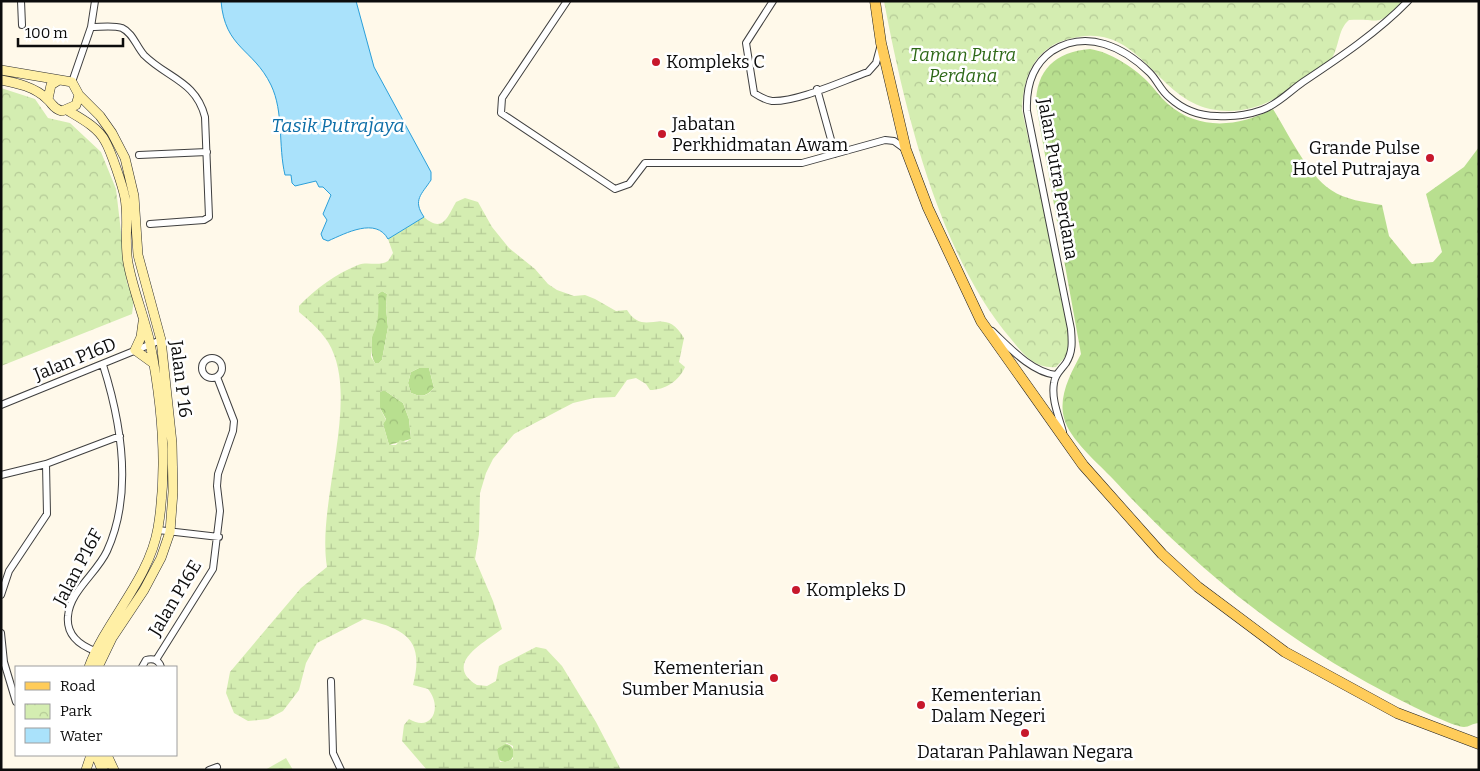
<svg xmlns="http://www.w3.org/2000/svg" width="1480" height="771" font-family="Bitter,serif">
<style>
.forest{fill:url(#forest-crowns)}
.wetland{fill:url(#wetland-marsh);fill-rule:evenodd}
.park{fill:url(#park-crowns)}
.water{fill:#aae2fb;stroke:#2b9fd9}
.lines{fill:none;stroke-linecap:round;stroke-linejoin:round}
.street-casing{stroke:#3f3f3f;stroke-width:8}
.secondary-casing{stroke:#2e2e2e;stroke-width:10}
.primary-casing{stroke:#1d1d1d;stroke-width:11}
.street{stroke:#fff;stroke-width:6}
.secondary{stroke:#ffefa5;stroke-width:9}
.primary{stroke:#ffcc5a;stroke-width:10}
.poi-dot{fill:#c7182c;stroke:#fff;stroke-width:2}
.labels{text-anchor:middle;dominant-baseline:central;stroke-width:5;stroke-linejoin:round;paint-order:stroke}
.park-label{font-size:18px;font-style:italic;fill:#2d6817;stroke:#fff}
.poi-label{font-size:18px;fill:#0c0c0c;stroke:#fff;text-anchor:start}
.street-label{font-size:18px;fill:#0c0c0c;stroke:#fff}
.water-label{font-size:19px;font-style:italic;fill:#0b6da7;stroke:#fff}
</style>
<defs>
<pattern id="forest-crowns" width="20" height="18" patternUnits="userSpaceOnUse" patternTransform="scale(1.25)"><rect width="20" height="18" fill="#b8df8f"/><path d="M2 6a3 3 0 1 1 6 0M12 15a3 3 0 1 1 6 0" fill="none" stroke="#9dbe7a"/></pattern>
<pattern id="wetland-marsh" width="20" height="14" patternUnits="userSpaceOnUse" patternTransform="scale(1.25)"><rect width="20" height="14" fill="#d4edb1"/><path d="M1 5h8M5 5V1M11 12h8M15 12V8" fill="none" stroke="#b5ca97"/></pattern>
<pattern id="park-crowns" width="20" height="18" patternUnits="userSpaceOnUse" patternTransform="scale(1.25)"><rect width="20" height="18" fill="#d4edb1"/><path d="M2 6a3 3 0 1 1 6 0M12 15a3 3 0 1 1 6 0" fill="none" stroke="#b5ca97"/></pattern>
</defs>
<rect width="100%" height="100%" fill="#fff9ea"/>
<path class="forest" d="M 1090,49 C 1110,52 1133,67 1147,81 C 1154,88 1160,97 1168,104 C 1199,131 1238,127 1273,109 C 1288,133 1307,174 1331,190 C 1346,200 1364,202 1382,205 L 1389,236 L 1412,264 L 1433,262 L 1442,252 L 1426,194 L 1464,167 L 1479,147 L 1479,723 C 1473,723 1469,727 1464,727 C 1454,727 1412,706 1402,701 C 1289,644 1199,572 1113,479 C 1099,464 1069,439 1064,418 C 1058,396 1071,373 1081,354 L 1036,105 C 1036,70 1055,52 1090,49 Z
M 382,291 L 387,294 L 386,308 L 388,327 L 382,360 L 379,363 L 375,363 C 365,347 379,314 378,294 Z
M 419,368 L 429,368 L 434,388 C 426,397 421,397 411,393 L 408,383 L 411,372 Z
M 384,390 L 403,403 L 409,419 L 411,439 L 389,445 L 383,424 L 386,419 L 380,408 L 380,392 Z
M496 753a9 9 0 1 1 18 0a9 9 0 1 1-18 0Z"/>
<path class="wetland" d="M 465,198 L 478,202 L 492,227 L 509,248 L 535,269 L 548,284 L 557,290 L 574,296 L 585,295 L 595,299 L 616,311 L 627,310 C 645,339 664,303 684,338 L 679,362 L 685,367 C 679,381 665,390 650,390 L 646,384 L 636,378 L 627,380 L 615,397 L 594,398 L 573,403 L 514,434 L 493,459 L 486,473 L 480,493 L 479,534 L 475,559 L 493,601 L 502,629 C 485,642 442,664 477,685 L 487,686 L 496,681 L 499,666 L 536,647 L 546,649 L 562,666 L 596,722 L 621,770 L 427,770 L 402,741 L 404,725 L 409,719 C 432,733 443,707 428,689 L 413,685 C 425,639 405,629 364,619 L 317,643 L 306,663 L 299,690 L 283,711 L 268,719 L 248,721 L 234,713 L 226,693 L 230,672 L 301,588 L 327,567 C 316,501 362,398 328,342 C 320,330 310,321 299,312 L 299,306 C 314,290 337,273 358,265 C 368,261 378,267 388,261 L 393,253 L 388,239 L 424,217 C 443,234 448,216 456,202 ZM 382,291 L 387,294 L 386,308 L 388,327 L 382,360 L 379,363 L 375,363 L 371,357 L 372,336 C 379,327 379,305 378,294 ZM 419,368 L 429,368 L 434,388 C 427,397 421,397 411,393 L 408,383 L 411,372 ZM 384,390 L 403,403 L 409,419 L 411,439 L 406,442 L 400,440 L 396,445 L 389,445 L 383,424 L 386,420 L 380,408 L 380,392 ZM 507,743 L 513,746 L 513,759 L 506,762 L 500,762 L 497,749 Z"/>
<path class="park" d="M 884,1 L 1404,1 C 1374,29 1384,18 1349,20 C 1337,30 1340,48 1330,61 C 1292,88 1260,119 1210,109 C 1156,97 1140,26 1078,37 C 1069,39 1058,41 1050,47 C 1028,62 1023,86 1022,110 L 1070,330 L 1068,354 L 1056,367 C 1035,369 1023,354 1011,339 C 939,255 904,108 884,1 Z
M 1,88 L 35,99 L 48,118 L 70,123 L 101,152 L 116,189 L 127,283 L 134,299 L 132,314 L 1,366 Z
M 286,758 L 293,770 L 265,770 Z"/>
<path class="water" d="M 221,1 L 356,1 L 374,67 L 431,172 L 431,180 C 422,194 412,200 424,217 L 388,239 C 376,217 346,233 328,241 L 323,239 L 321,234 L 327,220 L 323,214 L 331,195 L 323,187 L 319,187 L 316,181 L 295,186 L 292,183 L 291,175 L 285,175 C 278,146 284,112 271,85 C 253,48 225,49 221,1 Z"/>
<g class="lines">
<g class="street-casing">
<path id="street" d="M 21,1 L 22,25
M 567,1 L 502,98 L 501,113 L 615,189 L 629,184 L 645,163 L 802,163 L 885,140 L 894,141 L 905,149
M 773,1 L 746,43 L 754,93 C 760,97 765,100 772,101 C 798,102 842,81 868,72 L 876,63 L 880,48
M 91,27 C 101,27 113,25 122,28 C 133,33 136,46 144,55 C 167,78 196,81 205,117 L 209,217 L 204,220 L 150,224
M 72,82 L 91,27 L 95,1
M 817,89 L 835,154
M 139,155 L 207,152
M 992,331 C 1009,347 1031,372 1056,375
M202 368a10 10 0 1 1 20 0a10 10 0 1 1-20 0Z
M 1,405 L 161,340
M 1063,432 C 1059,417 1051,399 1054,383 C 1055,374 1061,370 1066,363 C 1073,352 1072,341 1071,329 L 1027,111 C 1026,88 1032,65 1052,51 C 1087,29 1124,47 1150,73 C 1157,80 1161,91 1169,97 C 1182,109 1199,116 1217,116 C 1232,117 1248,115 1262,110 C 1277,105 1290,91 1303,82 C 1339,58 1378,32 1408,1
M 1,475 L 46,464 L 120,436
M 158,530 L 219,537
M 1,595 L 9,571 L 47,514 L 46,464
M 1,633 L 4,662 L 16,702
M 95,651 C 79,645 66,635 68,616 C 70,591 97,573 107,551 C 133,494 121,422 103,365
M 156,660 L 213,569 L 220,511 L 217,486 L 218,474 L 233,431 L 234,421 L 217,377
M 142,667 L 146,660 C 153,658 159,660 161,667
M 331,681 L 333,753 L 341,770
M 209,770 L 217,767"/>
</g>
<g class="secondary-casing">
<path id="secondary" d="M 1,70 L 72,82 L 79,95 L 100,116 L 112,133 L 125,158 L 134,196 L 138,255 L 161,340 L 172,443 L 173,492 L 170,532 L 161,558 L 144,590 L 112,638 L 98,667
M 1,80 C 17,83 35,87 47,99 C 53,104 53,109 62,111 L 76,105 L 79,95
M 48,99 L 51,85 L 59,80
M 67,110 C 80,118 98,127 105,141 C 111,151 123,187 125,198 C 129,219 124,242 128,263 C 133,290 144,316 150,343 C 162,403 168,468 158,528 C 149,580 107,619 89,667
M 143,322 L 141,337 L 135,350 L 153,363
M 96,755 L 102,770
M 107,755 L 114,770
M 86,770 L 91,755
M 103,770 L 105,755"/>
</g>
<g class="primary-casing">
<path id="primary" d="M 875,1 L 881,43 L 906,150 L 928,208 L 981,321 L 1083,465 L 1162,554 L 1198,587 L 1285,652 L 1397,713 L 1479,744"/>
</g>
<use href="#street" class="street"/>
<use href="#secondary" class="secondary"/>
<use href="#primary" class="primary"/>
</g>
<g class="poi-dot">
<circle cx="656" cy="62" r="5"/>
<circle cx="662" cy="134" r="5"/>
<circle cx="1430" cy="158" r="5"/>
<circle cx="796" cy="590" r="5"/>
<circle cx="774" cy="678" r="5"/>
<circle cx="921" cy="705" r="5"/>
<circle cx="1025" cy="733" r="5"/>
</g>
<g class="labels">
<g class="park-label">
<text x="963" y="55">Taman Putra<tspan x="963" dy="21">Perdana</tspan></text>
</g>
<g class="poi-label">
<text x="666" y="62">Kompleks C</text>
<text x="672" y="124">Jabatan<tspan x="672" dy="21">Perkhidmatan Awam</tspan></text>
<text x="1420" y="148" text-anchor="end">Grande Pulse<tspan x="1420" dy="21">Hotel Putrajaya</tspan></text>
<text x="806" y="590">Kompleks D</text>
<text x="764" y="668" text-anchor="end">Kementerian<tspan x="764" dy="21">Sumber Manusia</tspan></text>
<text x="931" y="695">Kementerian<tspan x="931" dy="21">Dalam Negeri</tspan></text>
<text x="1025" y="752" text-anchor="middle">Dataran Pahlawan Negara</text>
</g>
<g class="street-label">
<text transform="translate(1058 179) rotate(80)">Jalan Putra Perdana</text>
<text transform="translate(75 359) rotate(-22)">Jalan P16D</text>
<text transform="translate(181 379) rotate(83)">Jalan P 16</text>
<text transform="translate(78 567) rotate(-62)">Jalan P16F</text>
<text transform="translate(175 598) rotate(-59)">Jalan P16E</text>
</g>
<g class="water-label">
<text x="338" y="125">Tasik Putrajaya</text>
</g>
</g>
<rect width="1480" height="771" fill="none" stroke="#0c0c0c" stroke-width="5"/>
<rect x="15" y="666" width="162" height="90" fill="#ffffff" stroke="#9e9e9e"/>
<rect x="25" y="682" width="25" height="8" fill="#ffcc5a" stroke="#9e9e9e"/>
<text x="60" y="691" font-size="15" fill="#0c0c0c">Road</text>
<rect x="25" y="704" width="25" height="15" fill="url(#park-crowns)" stroke="#9e9e9e"/>
<text x="60" y="716" font-size="15" fill="#0c0c0c">Park</text>
<rect x="25" y="728" width="25" height="15" fill="#aae2fb" stroke="#9e9e9e"/>
<text x="60" y="741" font-size="15" fill="#0c0c0c">Water</text>
<path d="M18 38v8h105v-8" fill="none" stroke="#0c0c0c" stroke-width="2.5"/>
<text x="25" y="38" font-size="15" fill="#0c0c0c" stroke="#ffffff" stroke-width="4" paint-order="stroke">100 m</text>
</svg>
